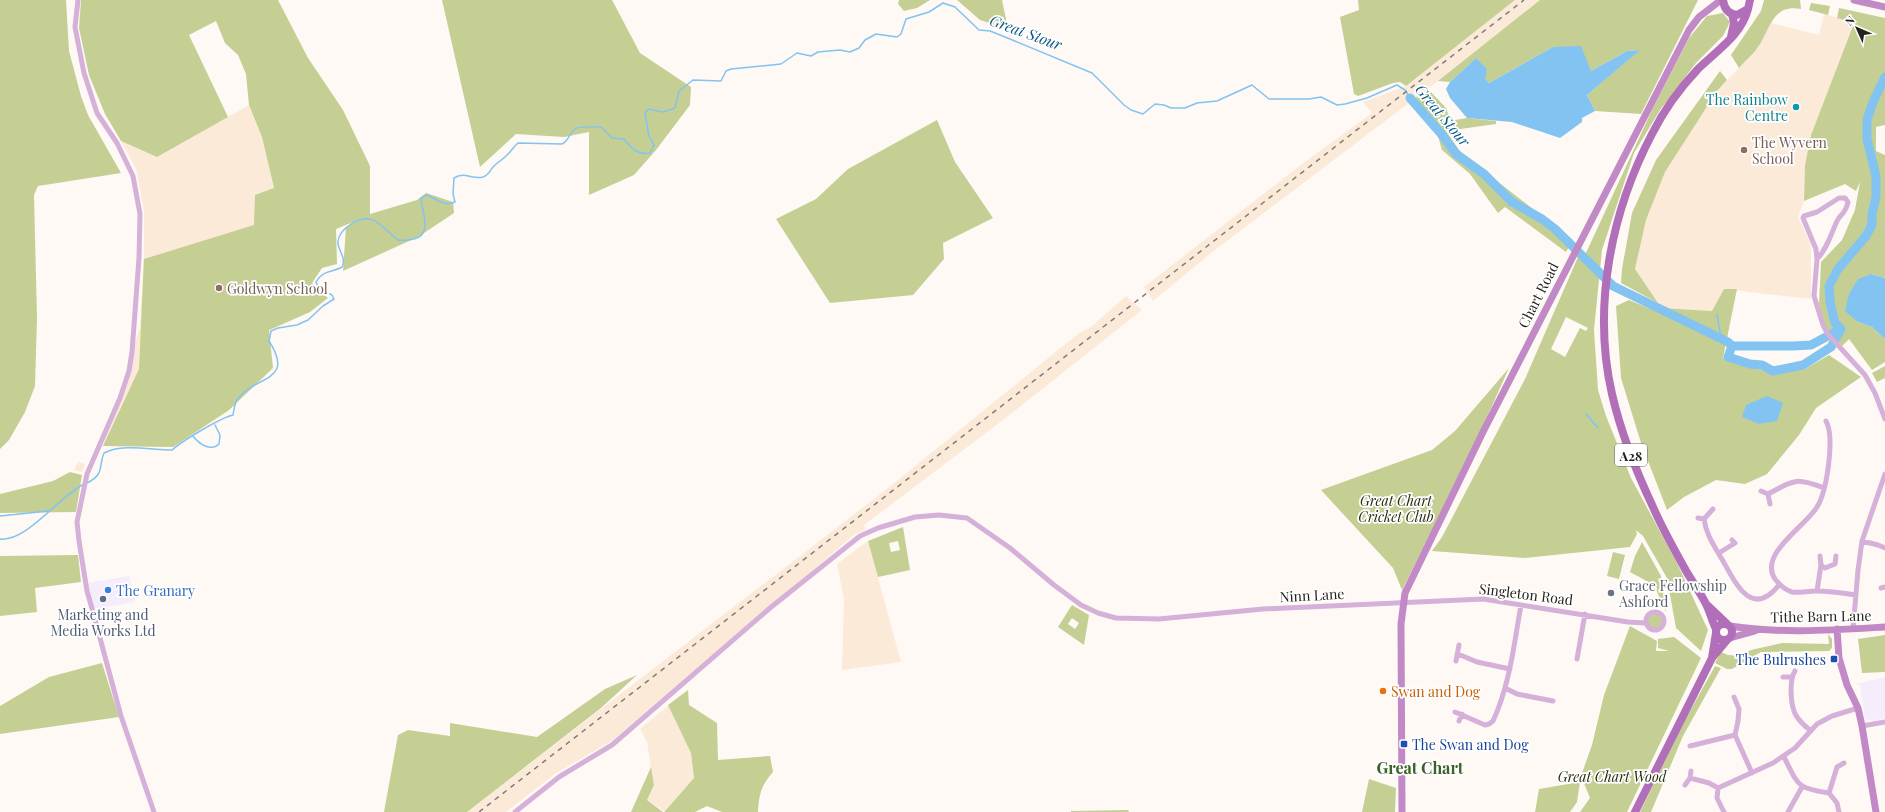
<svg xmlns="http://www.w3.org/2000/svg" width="1885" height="812" font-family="'Playfair Display',serif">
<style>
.commercial{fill:#f5ecfc}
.built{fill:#fcead9}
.green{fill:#c5cf93;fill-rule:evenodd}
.water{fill:#82c3f1}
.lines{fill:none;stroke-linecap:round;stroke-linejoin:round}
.stream{stroke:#82c3f1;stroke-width:1.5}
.river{stroke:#82c3f1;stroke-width:9}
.street{stroke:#d5b0d8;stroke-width:5}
.secondary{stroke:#c18ac6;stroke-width:7}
.primary{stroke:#b26fb9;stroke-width:8}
.rail{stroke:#807b77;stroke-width:1.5;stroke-dasharray:5 5;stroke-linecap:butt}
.culture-dot{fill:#0f9aa8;stroke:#fff;stroke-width:1.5}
.education-dot{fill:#8d6e63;stroke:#fff;stroke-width:1.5}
.shop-dot{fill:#3f7fe0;stroke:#fff;stroke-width:1.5}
.worship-dot{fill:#6b7280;stroke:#fff;stroke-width:1.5}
.service-dot{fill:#5c6f8a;stroke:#fff;stroke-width:1.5}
.transit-dot{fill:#1a4fb4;stroke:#fff;stroke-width:1.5}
.food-dot{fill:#e8710a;stroke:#fff;stroke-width:1.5}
.labels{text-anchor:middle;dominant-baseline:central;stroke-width:3.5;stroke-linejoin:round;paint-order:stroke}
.shield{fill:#fff;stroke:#676462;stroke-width:1}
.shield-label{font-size:13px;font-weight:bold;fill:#26221e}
.culture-label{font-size:14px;fill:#0d838f;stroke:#fff;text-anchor:end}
.education-label{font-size:14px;fill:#785e54;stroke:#fff;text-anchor:start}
.street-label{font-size:14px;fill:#26221e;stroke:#fff}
.park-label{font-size:14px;font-style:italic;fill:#282d0e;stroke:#fff}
.worship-label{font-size:14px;fill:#5b616d;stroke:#fff;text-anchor:start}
.shop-label{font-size:14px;fill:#366cbe;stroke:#fff;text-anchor:start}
.service-label{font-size:14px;fill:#4e5e75;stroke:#fff}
.transit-label{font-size:14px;fill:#164399;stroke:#fff;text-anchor:end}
.food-label{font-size:14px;fill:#c56008;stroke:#fff;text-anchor:start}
.water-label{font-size:15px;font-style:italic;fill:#095985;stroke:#fff}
.quarter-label{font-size:16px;font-weight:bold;fill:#396227;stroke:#fff}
</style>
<rect width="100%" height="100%" fill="#fef9f4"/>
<path class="commercial" d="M 129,576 L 135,602 L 101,608 L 93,608 L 87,583 Z
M 1885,677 L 1885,718 L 1874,721 L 1865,719 L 1860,686 L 1856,684 Z"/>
<path class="built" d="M 1515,0 L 1540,0 L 1438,81 L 1215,250 L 1153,301 L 1144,287 L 1302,164 L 1372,113 L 1363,102 L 1406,86 Z
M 1824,14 L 1854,22 L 1811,135 L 1805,165 L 1804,201 L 1798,217 L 1811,245 L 1811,299 L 1724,289 L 1712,311 L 1661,308 L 1635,269 L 1646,220 L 1665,172 L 1717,91 L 1757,49 L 1771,23 L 1819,35 Z
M 249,105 L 262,137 L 274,188 L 310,312 L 269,331 L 273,368 L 227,412 L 173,447 L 103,446 L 140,327 L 144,251 L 144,211 L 136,169 L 121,141 L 157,157 Z
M 1126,296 L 1142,310 L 1003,420 L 864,525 L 866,529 L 854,535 L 613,740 L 555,774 L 506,812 L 467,812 L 887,489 L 1079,333 L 1091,327 Z
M 78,462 L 85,464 L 82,472 L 74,470 Z
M 868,541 L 901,662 L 842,670 L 844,599 L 837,564 Z
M 669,705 L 691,753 L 694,778 L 664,811 L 647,800 L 654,785 L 647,742 L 640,729 Z"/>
<path class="green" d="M 0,0 L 66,0 L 69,51 L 81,96 L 88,115 L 121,173 L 38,186 L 34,195 L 37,318 L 35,386 L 25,412 L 9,440 L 0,449 Z
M 81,0 L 278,0 L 308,58 L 343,110 L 370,166 L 370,214 L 417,200 L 426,193 L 453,202 L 454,213 L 418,237 L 343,271 L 346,227 L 363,218 L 336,229 L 337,264 L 322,268 L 312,283 L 328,298 L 310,312 L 269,330 L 273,368 L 229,410 L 173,447 L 103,446 L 139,369 L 144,259 L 254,225 L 255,195 L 274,188 L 262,137 L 249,105 L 246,74 L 238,55 L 225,43 L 216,21 L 189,35 L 228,117 L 157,157 L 121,141 L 105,114 L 89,75 L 79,28 Z
M 442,0 L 612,0 L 640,53 L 691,87 L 690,105 L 656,150 L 634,175 L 589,195 L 589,132 L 564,137 L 516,134 L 480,167 Z
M 899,0 L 930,0 L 917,8 L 904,11 L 898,4 Z
M 957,0 L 1002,0 L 1006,19 L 1004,28 L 980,20 Z
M 1358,0 L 1515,0 L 1406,86 L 1400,82 L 1393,83 L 1358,96 L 1354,94 L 1340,17 L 1359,10 Z
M 1540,0 L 1698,0 L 1641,114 L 1595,111 L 1587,95 L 1639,50 L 1627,51 L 1591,71 L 1553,47 L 1489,83 L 1485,80 L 1476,58 L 1450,82 L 1438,81 Z
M 1764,0 L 1800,0 L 1801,9 C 1771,3 1770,32 1756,50 C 1751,56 1744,62 1739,68 L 1731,55 L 1761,11 Z
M 1811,3 L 1830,6 L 1828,15 L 1809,10 Z
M 1839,8 L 1885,18 L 1885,125 L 1876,127 L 1876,151 L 1885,155 L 1885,278 L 1871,274 L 1858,322 L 1872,327 L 1885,339 L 1885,362 L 1872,370 L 1849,339 L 1842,346 L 1825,327 L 1819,304 L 1821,262 L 1842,240 L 1855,210 L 1860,182 L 1856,191 L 1845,184 L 1804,201 L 1805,165 L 1811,135 L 1854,23 L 1837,18 Z
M 1723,13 L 1730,22 L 1723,36 L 1696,63 L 1660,110 L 1634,153 L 1602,250 L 1594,330 L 1598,390 L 1606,416 L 1631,478 L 1677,563 L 1708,630 L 1701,651 L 1676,628 L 1667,578 L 1643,536 L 1636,530 L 1637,534 L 1630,547 L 1525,558 L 1432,551 L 1442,537 L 1525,379 L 1578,257 L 1585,255 L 1653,108 L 1689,38 L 1707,16 ZM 1566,317 L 1588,328 L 1586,331 L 1580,328 L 1565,357 L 1551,349 Z
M 1720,71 L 1727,80 L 1717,91 L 1665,172 L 1646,220 L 1635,269 L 1658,303 L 1621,283 L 1622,269 L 1632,213 L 1656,160 Z
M 1428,89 L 1446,108 L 1450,119 L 1455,120 L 1467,118 L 1496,121 L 1496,124 L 1446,131 L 1459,150 L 1480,168 L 1573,240 L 1566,252 L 1505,207 L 1498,213 L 1470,174 L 1442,150 L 1437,133 L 1410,102 Z
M 937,120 L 955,162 L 993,218 L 943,243 L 944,259 L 913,295 L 830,303 L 776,219 L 816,199 L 848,169 Z
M 1724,289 L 1737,289 L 1723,358 L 1775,374 L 1782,372 L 1805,369 L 1829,355 L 1861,377 L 1816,408 L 1799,435 L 1767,474 L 1745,484 L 1716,480 L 1684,497 L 1667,510 L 1641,443 L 1621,378 L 1616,306 L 1629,300 L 1658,312 L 1661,308 L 1712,311 Z
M 1885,366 L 1885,378 L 1877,382 L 1872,373 Z
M 1509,368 L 1469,457 L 1402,590 L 1393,568 L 1321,490 L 1432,450 L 1455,431 Z
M 70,472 L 82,475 L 76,512 L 0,513 L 0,494 L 53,481 Z
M 903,527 L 910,570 L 878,577 L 868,541 ZM 898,541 L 900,550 L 891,552 L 889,543 Z
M 1642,542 L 1661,576 L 1666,612 L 1654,585 L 1630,572 L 1635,556 Z
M 1613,552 L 1625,555 L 1619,579 L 1607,576 Z
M 78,555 L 81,582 L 35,588 L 37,612 L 0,616 L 0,556 Z
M 1072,605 L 1089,615 L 1084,645 L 1058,627 ZM 1072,618 L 1079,623 L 1075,629 L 1068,624 Z
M1648 621a7 7 0 1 1 14 0a7 7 0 1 1-14 0Z
M 1630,626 L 1657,641 L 1656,651 L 1669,651 L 1658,648 L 1658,639 L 1674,637 L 1701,658 L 1627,812 L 1580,812 L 1590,798 L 1581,776 L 1592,745 L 1604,695 Z
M 1828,634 L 1832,639 L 1832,648 L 1829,651 L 1761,652 L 1732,669 L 1727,669 L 1715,663 L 1721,652 L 1728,655 L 1740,656 L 1751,650 L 1782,643 L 1829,644 Z
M 1885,635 L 1885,672 L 1862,673 L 1858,639 Z
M 102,663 L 119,717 L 0,734 L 0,706 L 49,677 Z
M 1715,666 L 1721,668 L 1683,736 L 1651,812 L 1640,812 L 1685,720 Z
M 637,675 L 601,708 L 467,812 L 384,812 L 398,735 L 408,730 L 450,736 L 450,723 L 537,737 L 605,689 Z
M 688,690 L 689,705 L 717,723 L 718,760 L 770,756 L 773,772 C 761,786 759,794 758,812 L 722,812 L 707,806 L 695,812 L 664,812 L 694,778 L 691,753 L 668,705 Z
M 651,767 L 654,785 L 647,800 L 663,812 L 631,812 Z
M 1369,779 L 1396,788 L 1395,812 L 1362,812 Z
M 1580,782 L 1577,802 L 1570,812 L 1535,812 L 1539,789 Z
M 1128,810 L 1129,812 L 1071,812 L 1071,811 Z"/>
<path class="water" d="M 1581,46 L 1591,71 L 1627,51 L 1640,50 L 1587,95 L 1595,111 L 1582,118 L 1582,122 L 1560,138 L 1512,122 L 1467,118 L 1450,98 L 1446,89 L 1450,82 L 1476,58 L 1487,69 L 1485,79 L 1489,83 L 1553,47 Z
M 1871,274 L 1885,278 L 1885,339 L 1872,327 L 1858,322 L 1845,311 L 1849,294 L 1858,279 Z
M 1767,396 L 1783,403 L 1777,421 L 1759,424 L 1742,417 L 1746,405 Z"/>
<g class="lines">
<path class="stream" d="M 1717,314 L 1721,338 L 1728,342
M 1586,414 L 1598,428
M 193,436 C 199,444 211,452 219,444 L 220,435 L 215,425
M 87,483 C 105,474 98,467 104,453 C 122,443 152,450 172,450 C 182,441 220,418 233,415 C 234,410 234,405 237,400 C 254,375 296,383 269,341 L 271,331 L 278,328 L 297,325 L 308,320 L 323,306 L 334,299 L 332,295 L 319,289 L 316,282 C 322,270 332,273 342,267 C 347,257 337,250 338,241 C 339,233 345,228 351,224 C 374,210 381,227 398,240 C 403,241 409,240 414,239 C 433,235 422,212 421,198 L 427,195 C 436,199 446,207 455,202 L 453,194 L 454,178 C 465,171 472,180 483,177 C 489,175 490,170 494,166 C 498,162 502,160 506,156 C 511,152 513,147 518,143 L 562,144 C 569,141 569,133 575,129 C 578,126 596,127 601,127 L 612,138 L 624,139 C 632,149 637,155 650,153 L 654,145 L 649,136 L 645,113 L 648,109 L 663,112 L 675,108 L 679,91 L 693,80 L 721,81 L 726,71 L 731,69 L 781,64 L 797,53 L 811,56 L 818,52 L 840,50 L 850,52 L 859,48 L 865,40 L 876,34 L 897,37 L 901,34 L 906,19 L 929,12 L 943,3 L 955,7 L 979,30 L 990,31 L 1010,39 L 1092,73 L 1124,105 L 1131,110 L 1143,114 L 1155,104 L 1164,105 L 1171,108 L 1185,108 L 1197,103 L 1217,101 L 1252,85 L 1269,99 L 1309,99 L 1321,97 L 1337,105 L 1345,104 L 1367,98 L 1397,85 L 1405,90 L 1410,98
M 0,516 L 48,511
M 0,539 C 27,542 58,497 84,484"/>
<path class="river" d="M 1410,98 L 1443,136 L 1456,154 L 1484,174 L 1512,202 L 1542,219 L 1555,229 L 1613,286 L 1728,342 L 1732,346 L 1728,357 L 1750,364 L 1762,365 L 1773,371 L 1803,365 L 1831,347 L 1841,329 L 1835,323 L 1830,302 L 1829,286 L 1838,269 L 1866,236 L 1872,225 L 1872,214 L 1876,197 L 1876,176 L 1867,139 L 1867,120 L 1873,102 L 1885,77
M 1732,346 L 1793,346 L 1811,345 L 1837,331"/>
<path class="street" d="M 78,0 L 75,27 L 84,73 L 97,113 L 117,143 L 133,176 L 140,214 L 139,258 L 132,352 L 129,371 L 120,398 L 87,474 L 77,522 L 79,541 L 87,591 L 93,612 L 121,716 L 154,812
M 1817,259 C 1827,249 1831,234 1837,221 C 1841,213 1845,215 1848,202 L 1845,198 L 1839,198 L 1817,212 L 1804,216 L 1803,218 L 1816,249 L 1817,259 L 1814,296 L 1823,325 L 1827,333 L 1865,375 L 1875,393 L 1885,419
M 1826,421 C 1835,437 1827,491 1817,507 C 1806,526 1758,554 1775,579 C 1779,584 1785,590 1792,592 C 1799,593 1808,591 1816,591 C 1829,591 1843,593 1856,595
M 1761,491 L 1768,494 L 1770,504
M 1768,494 C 1794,480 1795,477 1824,488
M 1713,509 L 1704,519 C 1706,535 1715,547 1723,561 C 1736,584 1752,619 1779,585
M 1698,518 L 1704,519
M 1862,541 L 1878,545 L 1885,548
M 1719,553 L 1735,543 L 1732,540
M 1821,565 L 1825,568 L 1835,564 L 1836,556
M 1881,588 L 1885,587
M 1817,591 L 1821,565 L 1820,556
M1646 621a9 9 0 1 1 18 0a9 9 0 1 1-18 0Z
M 1853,629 L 1858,570 L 1862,541 L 1885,474
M 1458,654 L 1477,662 L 1510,669
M 1577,659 L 1585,614
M 1456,661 L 1459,645
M 1795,671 C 1789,680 1790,707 1797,717 C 1801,723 1806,727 1811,731
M 1783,677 L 1791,677
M 1505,688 L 1517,694 L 1553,701
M 1734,697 L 1739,709 L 1738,721 L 1735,735 L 1752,773
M 1455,712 L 1485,725 L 1489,724 L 1493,721 C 1510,684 1514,644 1521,605
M 1459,721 L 1462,714
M 1862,726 L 1885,722
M 1690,746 L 1735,735
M 1784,757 C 1799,786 1796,788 1829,793
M 1691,771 L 1690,778 L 1709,783 L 1718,788 L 1773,763 L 1795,748 L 1817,724 L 1832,716 L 1858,708
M 1685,785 L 1690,778
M 1718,788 L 1717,798 L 1724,812
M 515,812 L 559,777 L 612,745 L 770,608 L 860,536 L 878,528 L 915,517 L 939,515 L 967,518 L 1010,548 L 1054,585 L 1081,605 L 1098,613 L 1116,618 L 1159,619 L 1263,609 L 1483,599 L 1628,622 L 1645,623
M 1788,812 L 1802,787
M 1839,812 L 1837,803 L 1829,793 L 1837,767 L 1844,763"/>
<path class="secondary" d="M 1854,0 L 1885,7
M 1730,626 C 1781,634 1834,630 1885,627
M 1837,629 L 1839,658 L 1847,685 L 1858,708 L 1862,726 L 1876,812
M 1730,638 L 1755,631
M 1402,812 L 1401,624 L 1405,593 L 1483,432 L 1689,30 L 1699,17 L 1721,0"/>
<path class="primary" d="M 1723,0 C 1724,9 1729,14 1737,15 L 1748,9 L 1750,0
M 1731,37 L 1734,23 L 1732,14
M 1707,605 L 1727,624
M1716 632a8 8 0 1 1 16 0a8 8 0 1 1-16 0Z
M 1716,629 C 1712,621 1710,612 1706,604 C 1700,592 1691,580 1685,569 C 1674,549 1662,528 1653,507 C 1636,471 1621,433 1612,394 C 1592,307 1611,212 1652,134 C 1664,110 1680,88 1698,69 C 1716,51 1741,36 1748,9
M 1712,658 L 1716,633
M 1635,812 L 1712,658 L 1727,640"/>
<path class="rail" d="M 479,812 L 1524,0"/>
</g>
<circle class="culture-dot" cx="1796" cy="107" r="4"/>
<g class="education-dot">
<circle cx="1744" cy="150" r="4"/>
<circle cx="219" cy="288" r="4"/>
</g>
<circle class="shop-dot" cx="108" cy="590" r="4"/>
<circle class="worship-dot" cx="1611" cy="593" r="4"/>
<circle class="service-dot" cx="103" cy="599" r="4"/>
<g class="transit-dot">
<rect x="1830" y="655" width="8" height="8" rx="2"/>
<rect x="1400" y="740" width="8" height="8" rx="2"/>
</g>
<circle class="food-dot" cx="1383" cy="691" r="4"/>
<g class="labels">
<rect class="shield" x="1615" y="444" width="32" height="22" rx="3"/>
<g class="shield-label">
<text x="1631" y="455">A28</text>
</g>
<g class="culture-label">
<text x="1788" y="99">The Rainbow<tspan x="1788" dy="16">Centre</tspan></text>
</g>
<g class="education-label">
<text x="1752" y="142">The Wyvern<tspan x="1752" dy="16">School</tspan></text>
<text x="227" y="288">Goldwyn School</text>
</g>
<g class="street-label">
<text transform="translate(1538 295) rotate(-63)">Chart Road</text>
<text transform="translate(1526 594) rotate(7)">Singleton Road</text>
<text transform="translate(1312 595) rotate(-3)">Ninn Lane</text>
<text transform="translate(1821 616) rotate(-1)">Tithe Barn Lane</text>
</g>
<g class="park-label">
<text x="1396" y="500">Great Chart<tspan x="1396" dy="16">Cricket Club</tspan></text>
<text x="1612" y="776">Great Chart Wood</text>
</g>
<g class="worship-label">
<text x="1619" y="585">Grace Fellowship<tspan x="1619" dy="16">Ashford</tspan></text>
</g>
<g class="shop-label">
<text x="116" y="590">The Granary</text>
</g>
<g class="service-label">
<text x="103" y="614">Marketing and<tspan x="103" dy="16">Media Works Ltd</tspan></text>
</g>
<g class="transit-label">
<text x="1826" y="659">The Bulrushes</text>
<text x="1412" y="744" text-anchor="start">The Swan and Dog</text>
</g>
<g class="food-label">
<text x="1391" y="691">Swan and Dog</text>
</g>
<g class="water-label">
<text transform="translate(1026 32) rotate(20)">Great Stour</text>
<text transform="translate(1443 115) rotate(50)">Great Stour</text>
</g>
<g class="quarter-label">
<text x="1420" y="767">Great Chart</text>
</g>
</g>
<g transform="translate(1857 28) rotate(315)" stroke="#ffffff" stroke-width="3" paint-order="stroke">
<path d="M0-3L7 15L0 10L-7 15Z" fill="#26221e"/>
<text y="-6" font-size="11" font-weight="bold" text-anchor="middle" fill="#26221e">N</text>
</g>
</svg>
